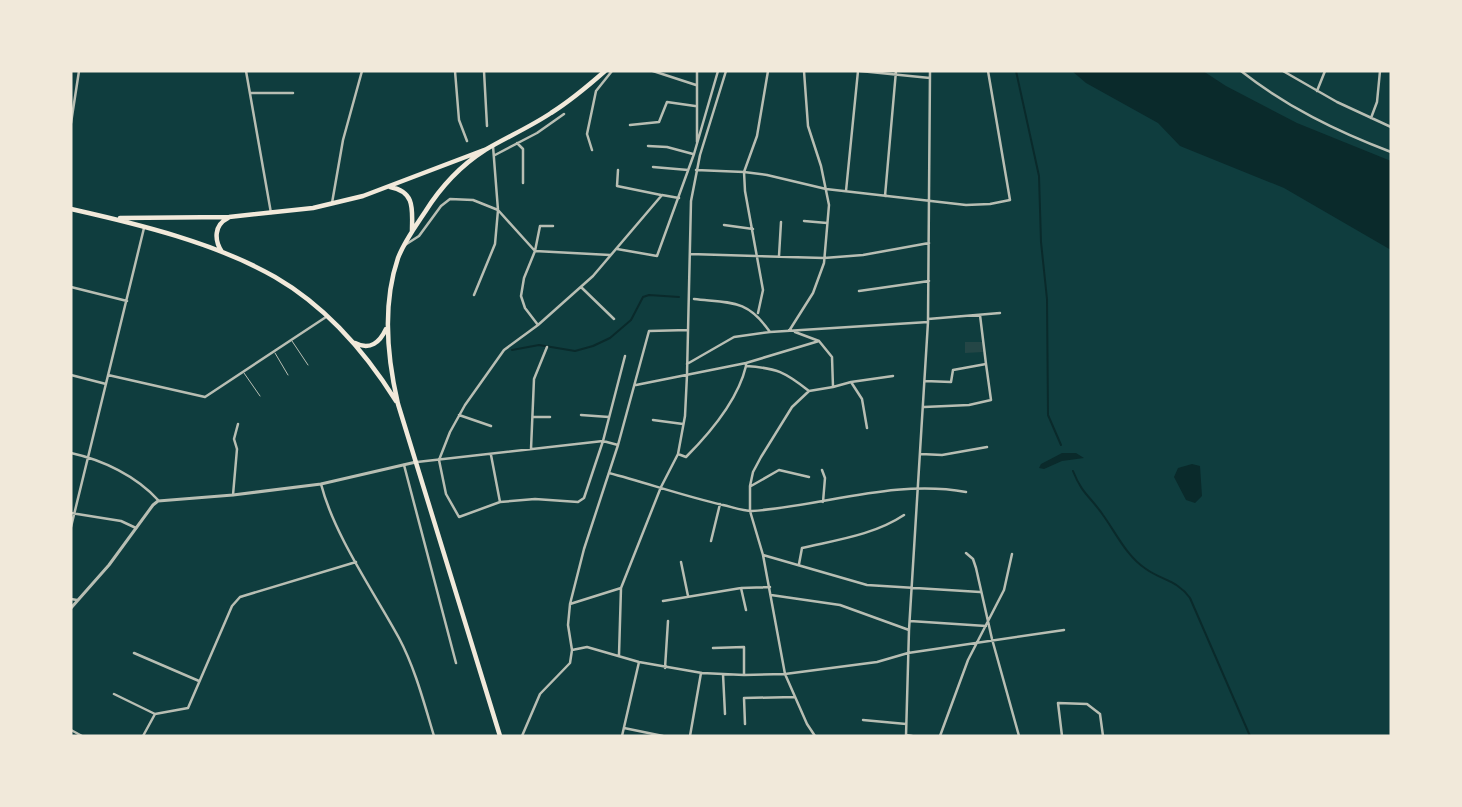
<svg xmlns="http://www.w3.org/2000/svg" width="1462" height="807" font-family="'Asap Condensed',sans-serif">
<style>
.green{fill:#244646}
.water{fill:#0a2a2b}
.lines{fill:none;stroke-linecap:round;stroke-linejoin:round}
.stream{stroke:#0a2a2b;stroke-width:2}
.service{stroke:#b8beb3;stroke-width:1}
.minor{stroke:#b8beb3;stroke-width:2.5}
.tertiary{stroke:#b8beb3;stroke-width:3}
.primary{stroke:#f1e9da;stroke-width:4.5}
</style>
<rect width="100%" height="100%" fill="#0f3d3e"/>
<path class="green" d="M 965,342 L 982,342 L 983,352 L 965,353 Z"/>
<path class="water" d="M 1072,71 L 1203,71 L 1226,86 L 1297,123 L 1391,161 L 1391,250 L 1284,188 L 1180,146 L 1158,123 L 1086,83 Z
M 1062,453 L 1076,453 L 1084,458 L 1062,461 L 1044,469 L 1039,468 L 1041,464 Z
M 1192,464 L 1200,466 L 1202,496 L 1195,503 L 1186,500 L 1174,477 L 1178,468 Z"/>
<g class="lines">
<path class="stream" d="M 1016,71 L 1039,176 L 1041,242 L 1047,299 L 1048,415 L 1061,445
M 512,350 L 539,345 L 575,351 L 593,346 L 610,338 L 631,320 L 643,297 L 649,295 L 679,297
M 1073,471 C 1082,494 1090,496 1103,515 C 1116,533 1127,557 1146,569 C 1163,581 1177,580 1190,598 L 1250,736"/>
<path class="service" d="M 292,341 L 308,365
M 275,353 L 288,375
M 244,373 L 260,396"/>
<path class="minor" d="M 246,71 L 271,213
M 455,71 L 459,120 L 467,141
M 484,71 L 487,126
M 653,71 L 696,85
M 860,71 L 930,78
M 1241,71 C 1287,107 1336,131 1391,152
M 1283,71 L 1337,102 L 1391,127
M 1317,91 L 1325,71
M 250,93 L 293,93
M 1371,118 L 1377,102 L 1380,71
M 71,123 L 79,71
M 630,125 L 659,122 L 667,102 L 695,106
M 697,142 L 697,71
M 517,143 L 523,149 L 523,183
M 648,146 L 667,147 L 693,154
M 592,150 L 587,134 L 596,91 L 612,71
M 495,155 L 537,133 L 564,114
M 653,167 L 688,170
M 618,170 L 617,186 L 661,195
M 696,170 L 744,172 L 767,175 L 826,189 L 966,205 L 990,204 L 1010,200 L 988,71
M 846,191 L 858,71
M 885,196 L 896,71
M 332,203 L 343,140 L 362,71
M 804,221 L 827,223
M 724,225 L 753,229
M 405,245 L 419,236 L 441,206 L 450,199 L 473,200 L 498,210 L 535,251 L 610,255
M 617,249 L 657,256 L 694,154 L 718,71
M 690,254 L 824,258 L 863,255 L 929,243
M 779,256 L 781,222
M 71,287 L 127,301
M 581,287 L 614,319
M 859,291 L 929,281
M 474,295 L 495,244 L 498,210 L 493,146
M 694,299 C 731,303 747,299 770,332
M 758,313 L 763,290 L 745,191 L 744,172 L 757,136 L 768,71
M 928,319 L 1000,313
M 538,325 L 525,308 L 521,296 L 524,278 L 535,251 L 540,226 L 553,226
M 789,331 L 813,293 L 824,263 L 829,205 L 821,166 L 808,126 L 804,71
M 625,356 L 603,441 L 584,498 L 578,502 L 535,499 L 500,502 L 459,517 L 446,494 L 439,460 L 450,432 L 465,405 L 504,350 L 538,325 L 593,276 L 662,195 L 679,198
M 746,363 L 819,341 L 795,332
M 687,364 L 734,337 L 770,332 L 928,322
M 71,375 L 106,384
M 108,375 L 205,397 L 326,317
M 925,381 L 951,382 L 953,370 L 986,364 L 980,315
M 851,382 L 893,376
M 636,385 L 746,363 L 746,366 C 777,368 785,372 809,391
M 833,387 L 851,382 L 862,399 L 867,428
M 924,407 L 969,405 L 991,400 L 986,364
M 459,415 L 491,426
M 581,415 L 609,417
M 533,417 L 550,417
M 653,420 L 683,424
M 531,449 L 534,379 L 547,347
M 71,453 C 103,460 136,476 158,500
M 678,454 L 686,457 C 710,433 738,400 746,366
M 921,454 L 942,455 L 987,447
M 491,455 L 500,502
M 417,462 L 603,441 L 618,445
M 404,465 L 456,663
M 822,470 L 825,478 L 823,502
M 609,473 C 647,483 684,496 723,505 C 732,507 743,511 752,511 C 824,506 894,479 966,492
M 321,484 C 334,535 374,592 399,638 C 415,668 424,703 434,736
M 751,486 L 779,470 L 809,477
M 233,495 L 237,449 L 234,439 L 238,424
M 71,513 L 121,521 L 136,528
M 71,527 L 144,228
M 711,541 L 720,504
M 966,553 L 973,559 L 976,568 L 992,639 L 1019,736
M 763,555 L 867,585 L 980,592
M 681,562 L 688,596
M 799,564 L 802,548 C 836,540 874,535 904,515
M 741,588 L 746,610
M 771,595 L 840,605 L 909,630
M 71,599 L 77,600
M 663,601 L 741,588 L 770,587
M 570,604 L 621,588
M 910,621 L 986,626
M 713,648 L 744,647 L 744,675
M 572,650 L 587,647 L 639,662 L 702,673 L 744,675 L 785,674 L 877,662 L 908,653 L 1064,630
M 134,653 L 199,681
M 619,655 L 621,588 L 661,487 L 678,454 L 685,416 L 687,375 L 691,201 L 700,155 L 726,71
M 665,668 L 668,621
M 723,674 L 725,714
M 114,694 L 155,714
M 863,720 L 906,724
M 745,724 L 744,698 L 795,697
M 624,728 L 663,736
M 71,730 L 82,736
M 906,735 L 912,736
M 143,736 L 155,714 L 188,708 L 232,606 L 240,597 L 356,562
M 522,736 L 540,694 L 570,663 L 572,650 L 568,625 L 570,604 L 584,549 L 618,445 L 649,331 L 688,330
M 622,736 L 639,662
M 690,736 L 701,673
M 815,736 L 807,724 L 785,674 L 763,555 L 750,511 L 750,486 L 753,472 L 761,457 L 792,407 L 809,391 L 833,387 L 832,357 L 819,341
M 906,736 L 909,630 L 928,322 L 930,71
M 940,736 L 968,660 L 1004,590 L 1012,554
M 1062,736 L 1058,703 L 1087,704 L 1100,714 L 1103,736"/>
<path class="tertiary" d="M 71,608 L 109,565 L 153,505 L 158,501 L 233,495 L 321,484 L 416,462"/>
<path class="primary" d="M 390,187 C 416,192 412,210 412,231
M 71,209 C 138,224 216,243 275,277 C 325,306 366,353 396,401
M 120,218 L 229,217 L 313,208 L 363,196 L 484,150
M 222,252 C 214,240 214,225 228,218
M 355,343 C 370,351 380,342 386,329
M 500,736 L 398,404 C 387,357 382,305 398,258 C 404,242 415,227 425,212 C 440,188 460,166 485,150 C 507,137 530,127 551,113 C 570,101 588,86 605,71"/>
</g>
<rect width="1462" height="807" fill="none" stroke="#f1e9da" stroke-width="145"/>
</svg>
